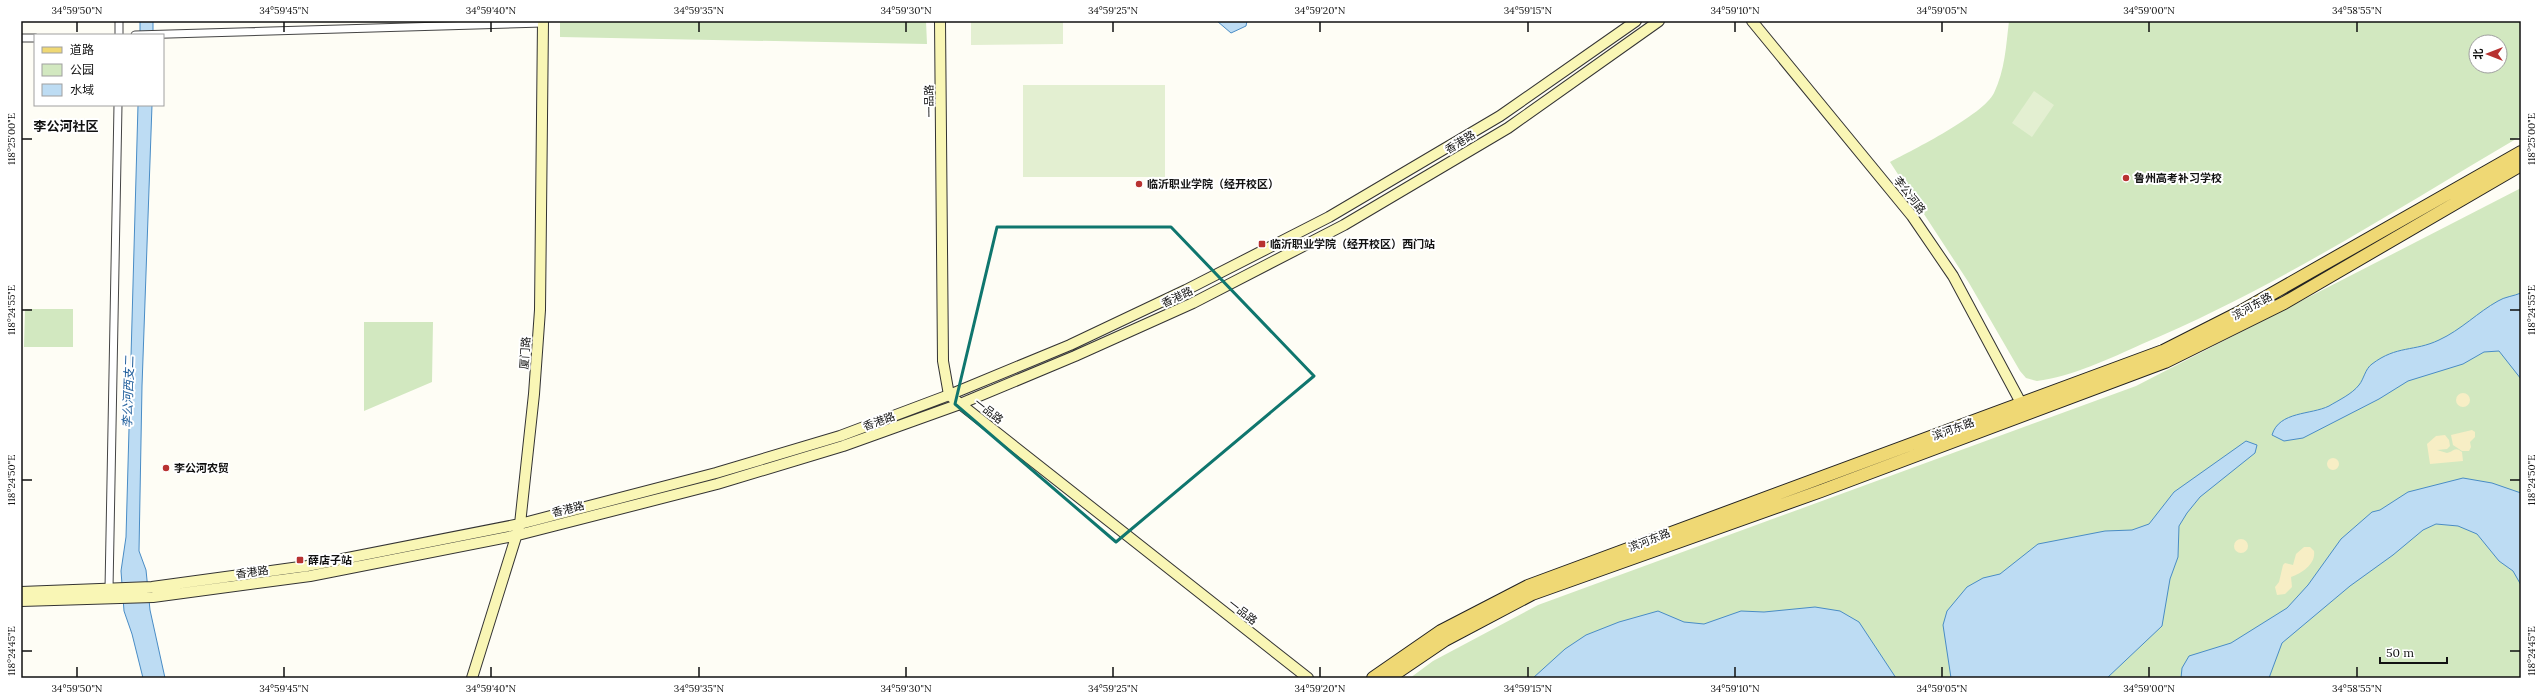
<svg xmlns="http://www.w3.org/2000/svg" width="2542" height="699" font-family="Lora,'Noto Sans SC',serif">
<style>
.green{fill:#d2e8c0;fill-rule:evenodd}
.sand{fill:#f7eec5}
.pitch{fill:#e3efd1}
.water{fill:#bddcf3;stroke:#498cc5}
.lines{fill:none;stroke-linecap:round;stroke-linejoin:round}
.street-casing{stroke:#444;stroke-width:9}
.secondary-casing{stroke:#333;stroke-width:12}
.primary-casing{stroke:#222;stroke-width:14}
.street{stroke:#fff;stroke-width:7}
.secondary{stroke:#f9f6b5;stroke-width:10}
.primary{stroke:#efd874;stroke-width:12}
.marked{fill:none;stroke:#0f766e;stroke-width:3;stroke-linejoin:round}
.ticks{fill:none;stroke:#111;stroke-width:1.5}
.poi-dot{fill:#b83231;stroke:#fff;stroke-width:1.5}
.labels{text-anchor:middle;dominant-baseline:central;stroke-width:4;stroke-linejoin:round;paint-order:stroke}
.street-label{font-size:11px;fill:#111;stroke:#fff}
.poi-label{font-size:11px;font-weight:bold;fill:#111;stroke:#fff;text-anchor:start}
.water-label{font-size:12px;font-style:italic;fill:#215f9c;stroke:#fff}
.quarter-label{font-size:13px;font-weight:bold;fill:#111;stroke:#fff}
.neatline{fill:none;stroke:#111;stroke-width:1.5}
.ticks-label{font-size:10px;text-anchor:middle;fill:#111}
</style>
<rect width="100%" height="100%" fill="#fefdf5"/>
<path class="green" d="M 560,21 L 926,21 L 927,44 L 560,37 Z
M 2009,21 L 2521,21 L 2521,136 C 2397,209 2275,288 2142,344 C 2111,358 2071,377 2037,381 L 2026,378 L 2020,371 L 1969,283 L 1890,162 C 1913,150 1983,115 1994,93 C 2005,70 2006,46 2009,21 ZM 2476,42 L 2500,42 L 2500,66 L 2476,66 Z
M 2521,188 L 2521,678 L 1410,678 L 1433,661 L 1538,605 L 2136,386 Z
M 25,309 L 73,309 L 73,347 L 24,347 Z
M 364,322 L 433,322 L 432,382 L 364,411 Z"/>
<path class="sand" d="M2456 400a7 7 0 1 1 14 0a7 7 0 1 1-14 0Z
M 2472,430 L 2475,432 L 2475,437 L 2470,442 L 2471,447 L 2469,451 L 2462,451 L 2453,445 L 2451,435 Z
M 2445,435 L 2449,440 L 2450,446 L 2447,449 L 2437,450 L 2447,453 C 2454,452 2454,446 2462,452 L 2463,461 L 2430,464 L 2427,444 L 2436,436 Z
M2327 464a6 6 0 1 1 12 0a6 6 0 1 1-12 0Z
M2234 546a7 7 0 1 1 14 0a7 7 0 1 1-14 0Z
M 2304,547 L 2310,547 L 2314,551 C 2316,564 2302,573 2291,577 L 2292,587 L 2285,594 L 2277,595 L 2275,587 L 2279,582 L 2283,565 L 2285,563 L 2293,565 L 2296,554 Z"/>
<path class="pitch" d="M 971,21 L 1063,21 L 1063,44 L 971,45 Z
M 1023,85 L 1165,85 L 1165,177 L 1023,177 Z
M 2034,91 L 2054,105 L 2032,137 L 2012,123 Z"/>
<path class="water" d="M 140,21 L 153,21 L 153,35 L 140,35 Z
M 1217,21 L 1247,21 L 1246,26 L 1231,33 Z
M 138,105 L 152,105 L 142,386 L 139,551 L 146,570 L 150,610 L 165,678 L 143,678 L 132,634 L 124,611 L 121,571 L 126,537 Z
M 2521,293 L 2521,379 L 2499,351 L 2484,352 L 2463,364 L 2408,381 L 2379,399 L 2303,438 L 2284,441 L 2272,435 C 2279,411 2311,415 2329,406 C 2339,400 2352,394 2359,385 C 2364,379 2365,369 2372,364 C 2397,345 2414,352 2439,340 C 2461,330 2478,312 2498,301 C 2504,297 2514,296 2521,293 Z
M 2246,441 L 2257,445 L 2255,453 L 2200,497 L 2187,513 L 2179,526 L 2178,557 L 2170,579 L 2162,626 L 2107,678 L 1951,678 L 1943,625 L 1947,611 L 1967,587 L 1983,578 L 2000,574 L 2038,544 L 2105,531 L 2132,530 L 2149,524 L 2174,492 Z
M 2463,478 L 2492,483 L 2521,493 L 2521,585 L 2513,571 L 2499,561 L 2477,534 L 2458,526 L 2436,524 L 2423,530 L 2393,555 L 2350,586 L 2282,643 L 2269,678 L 2181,678 L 2182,668 L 2189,656 L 2231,643 L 2287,608 L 2308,585 L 2341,539 L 2372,512 L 2380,510 L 2408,492 Z
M 1815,607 L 1840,611 L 1859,622 L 1896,678 L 1533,678 L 1565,649 L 1586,635 L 1619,622 L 1658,611 L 1684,622 L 1704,624 L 1741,611 L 1764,612 Z"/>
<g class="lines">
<g class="street-casing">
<path id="street" d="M 119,35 L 119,21
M 135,35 L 543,23
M 21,38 L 35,38
M 109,589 L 118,105"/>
</g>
<g class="secondary-casing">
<path id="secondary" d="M 940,21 L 943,361 L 949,395 L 1308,678
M 1752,21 L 1912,216 L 1953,276 L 2021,403
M 21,592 L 152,587 L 307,566 L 520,524 L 716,473 L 840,436 L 949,395 L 1070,345 L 1186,290 L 1329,217 L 1500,116 L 1636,21
M 21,601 L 153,597 L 310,576 L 518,535 L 717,484 L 843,446 L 960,404 L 1075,356 L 1193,303 L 1344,225 L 1508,128 L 1659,21
M 472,678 L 520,524 L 534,394 L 540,310 L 543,21"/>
</g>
<g class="primary-casing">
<path id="primary" d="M 1373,678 L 1441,631 L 1528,586 L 2163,351 L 2238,313 L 2521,152
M 1389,678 L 1445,640 L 1532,594 L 1821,491 L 2165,362 L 2284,303 L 2521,165"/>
</g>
<use href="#street" class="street"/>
<use href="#secondary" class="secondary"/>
<use href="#primary" class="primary"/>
</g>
<path class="marked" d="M 997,227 L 1171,227 L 1314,376 L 1116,542 L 955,404 Z"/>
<path class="ticks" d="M 77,22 L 77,32M 284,22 L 284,32M 491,22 L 491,32M 699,22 L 699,32M 906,22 L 906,32M 1113,22 L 1113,32M 1320,22 L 1320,32M 1528,22 L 1528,32M 1735,22 L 1735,32M 1942,22 L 1942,32M 2149,22 L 2149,32M 2357,22 L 2357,32M 22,139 L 32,139M 2510,139 L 2520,139M 22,310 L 32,310M 2510,310 L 2520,310M 22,480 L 32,480M 2510,480 L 2520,480M 22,651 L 32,651M 2510,651 L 2520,651M 77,667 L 77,677M 284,667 L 284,677M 491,667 L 491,677M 699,667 L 699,677M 906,667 L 906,677M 1113,667 L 1113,677M 1320,667 L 1320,677M 1528,667 L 1528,677M 1735,667 L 1735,677M 1942,667 L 1942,677M 2149,667 L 2149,677M 2357,667 L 2357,677"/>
<g class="poi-dot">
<circle cx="2126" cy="178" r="4"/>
<circle cx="1139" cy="184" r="4"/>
<rect x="1258" y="240" width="8" height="8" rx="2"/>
<circle cx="166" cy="468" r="4"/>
<rect x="296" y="556" width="8" height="8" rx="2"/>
</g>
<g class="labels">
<g class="street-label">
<text transform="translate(929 101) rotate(-91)">一品路</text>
<text transform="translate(1460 142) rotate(-31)">香港路</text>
<text transform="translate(1910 195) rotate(52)">李公河路</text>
<text transform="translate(1177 297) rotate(-25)">香港路</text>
<text transform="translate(2252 306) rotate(-29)">滨河东路</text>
<text transform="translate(525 353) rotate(-86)">厦门路</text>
<text transform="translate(989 411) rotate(38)">一品路</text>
<text transform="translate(879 421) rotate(-20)">香港路</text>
<text transform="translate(1953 429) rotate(-20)">滨河东路</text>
<text transform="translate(568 509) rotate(-14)">香港路</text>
<text transform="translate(1649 540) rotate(-21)">滨河东路</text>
<text transform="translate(252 572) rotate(-8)">香港路</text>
<text transform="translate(1243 612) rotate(38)">一品路</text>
</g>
<g class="poi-label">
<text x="2134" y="178">鲁州高考补习学校</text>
<text x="1147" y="184">临沂职业学院（经开校区）</text>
<text x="1270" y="244">临沂职业学院（经开校区）西门站</text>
<text x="174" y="468">李公河农贸</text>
<text x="308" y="560">薛店子站</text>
</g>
<g class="water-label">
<text transform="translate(128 392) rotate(-88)">李公河西支二</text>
</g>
<g class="quarter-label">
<text x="66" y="126">李公河社区</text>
</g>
</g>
<rect width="2542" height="699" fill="none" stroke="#ffffff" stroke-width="44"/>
<rect x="34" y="34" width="130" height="72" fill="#ffffff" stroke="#a0a0a0"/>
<rect x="42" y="47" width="20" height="6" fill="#efd874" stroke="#a0a0a0"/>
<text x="70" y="54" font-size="12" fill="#111111">道路</text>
<rect x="42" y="64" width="20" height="12" fill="#d2e8c0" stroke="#a0a0a0"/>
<text x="70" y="74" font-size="12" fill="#111111">公园</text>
<rect x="42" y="84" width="20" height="12" fill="#bddcf3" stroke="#a0a0a0"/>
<text x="70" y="94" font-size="12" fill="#111111">水域</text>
<g transform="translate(2488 54) rotate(270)"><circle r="19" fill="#ffffff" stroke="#a0a0a0"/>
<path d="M0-3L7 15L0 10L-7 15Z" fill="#b83231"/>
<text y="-6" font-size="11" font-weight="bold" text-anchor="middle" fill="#111111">北</text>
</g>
<path d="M2380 657v6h67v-6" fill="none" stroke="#111111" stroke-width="2"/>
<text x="2386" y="657" font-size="12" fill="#111111" stroke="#ffffff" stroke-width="3" paint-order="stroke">50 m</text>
<rect x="22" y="22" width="2498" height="655" class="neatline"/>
<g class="ticks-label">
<text x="77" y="14">34°59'50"N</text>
<text x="284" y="14">34°59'45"N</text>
<text x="491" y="14">34°59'40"N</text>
<text x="699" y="14">34°59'35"N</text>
<text x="906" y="14">34°59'30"N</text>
<text x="1113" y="14">34°59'25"N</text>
<text x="1320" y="14">34°59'20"N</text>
<text x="1528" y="14">34°59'15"N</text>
<text x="1735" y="14">34°59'10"N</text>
<text x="1942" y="14">34°59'05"N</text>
<text x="2149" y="14">34°59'00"N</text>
<text x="2357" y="14">34°58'55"N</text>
<text transform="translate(2531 139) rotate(-90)" y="4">118°25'00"E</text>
<text transform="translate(11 139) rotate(-90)" y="4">118°25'00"E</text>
<text transform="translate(2531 310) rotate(-90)" y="4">118°24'55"E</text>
<text transform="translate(11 310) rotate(-90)" y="4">118°24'55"E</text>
<text transform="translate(2531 480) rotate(-90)" y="4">118°24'50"E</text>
<text transform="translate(11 480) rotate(-90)" y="4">118°24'50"E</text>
<text transform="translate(2531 651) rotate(-90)" y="4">118°24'45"E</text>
<text transform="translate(11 651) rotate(-90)" y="4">118°24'45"E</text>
<text x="77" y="692">34°59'50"N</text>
<text x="284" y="692">34°59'45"N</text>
<text x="491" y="692">34°59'40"N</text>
<text x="699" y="692">34°59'35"N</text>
<text x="906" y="692">34°59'30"N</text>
<text x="1113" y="692">34°59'25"N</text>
<text x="1320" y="692">34°59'20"N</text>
<text x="1528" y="692">34°59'15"N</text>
<text x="1735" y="692">34°59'10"N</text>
<text x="1942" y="692">34°59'05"N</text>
<text x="2149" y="692">34°59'00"N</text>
<text x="2357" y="692">34°58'55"N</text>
</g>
</svg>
